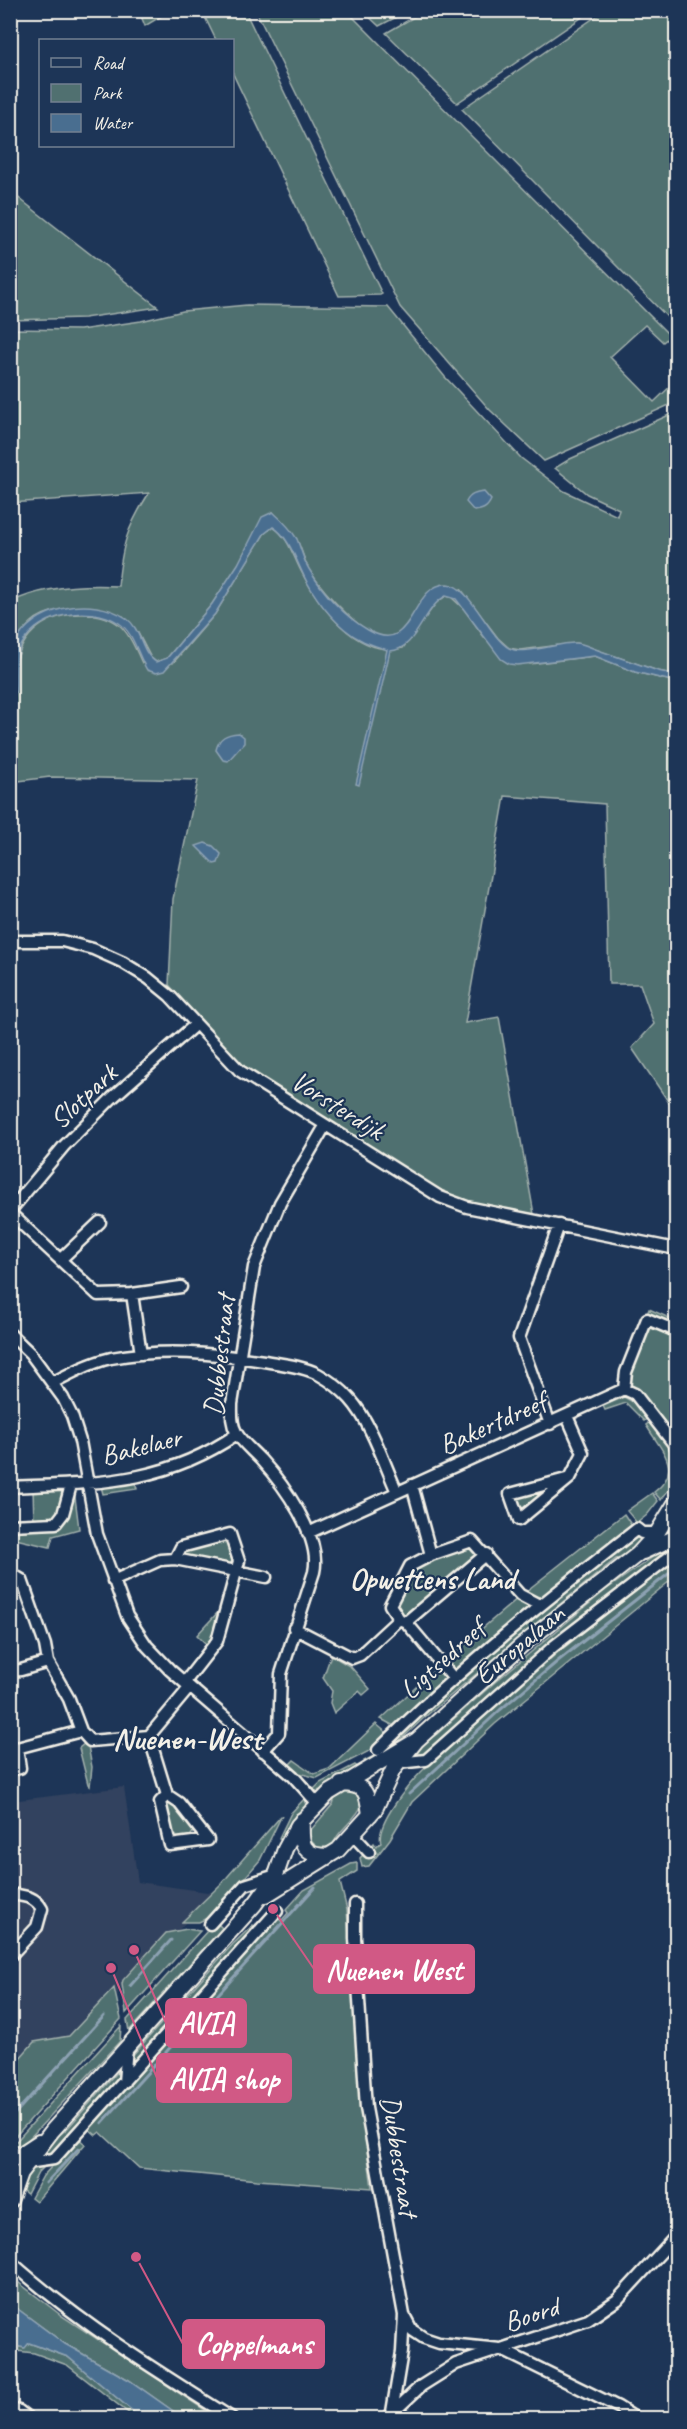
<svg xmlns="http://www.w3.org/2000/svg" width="687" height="2429" font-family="Caveat,sans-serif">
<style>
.built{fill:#32425e}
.green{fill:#507070;stroke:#a2b0ac;stroke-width:1.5}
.water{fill:#496e90;stroke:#8da2b3;stroke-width:1.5}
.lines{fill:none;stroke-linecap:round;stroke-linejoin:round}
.stream{stroke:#8da2b3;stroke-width:3}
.minor-casing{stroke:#f4f1e8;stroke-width:15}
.major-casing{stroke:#f4f1e8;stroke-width:18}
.minor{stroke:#1d3557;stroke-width:10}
.major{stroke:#1d3557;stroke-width:14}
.labels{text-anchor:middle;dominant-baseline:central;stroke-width:4.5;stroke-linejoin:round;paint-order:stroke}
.street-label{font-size:28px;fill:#f4f1e8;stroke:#1d3557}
.neighbourhood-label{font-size:30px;font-weight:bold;fill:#f4f1e8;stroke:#1d3557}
.quarter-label{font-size:32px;font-weight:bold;fill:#f4f1e8;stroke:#1d3557}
.leader{fill:none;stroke:#d15985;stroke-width:2}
.callout-dot{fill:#d15985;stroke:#1d3557;stroke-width:2}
.callout{fill:#d15985;stroke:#d15985;stroke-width:2}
.callout-label{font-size:30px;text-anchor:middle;font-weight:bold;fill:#fff}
</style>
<rect width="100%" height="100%" fill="#1d3557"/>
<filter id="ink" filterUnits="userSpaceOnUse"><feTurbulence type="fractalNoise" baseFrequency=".0167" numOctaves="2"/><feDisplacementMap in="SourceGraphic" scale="12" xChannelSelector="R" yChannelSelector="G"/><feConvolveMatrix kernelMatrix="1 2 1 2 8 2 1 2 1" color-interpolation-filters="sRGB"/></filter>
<g filter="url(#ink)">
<path class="built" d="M 124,1787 L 138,1882 L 214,1893 L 68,2045 L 11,2102 L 11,1801 Z"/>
<path class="green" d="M 426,10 L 591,10 L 591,11 L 457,103 L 386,33 Z
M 139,11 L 170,11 L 145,26 Z
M 202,11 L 245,11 L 382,294 L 380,295 L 339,296 L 233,74 L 232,40 L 216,40 Z
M 256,11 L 347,11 L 670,336 L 663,342 L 645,325 L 610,357 L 654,402 L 676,381 L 676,402 L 544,461 L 490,410 L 400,307 Z
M 363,11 L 408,11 L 379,26 Z
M 604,11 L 676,11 L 676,326 L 462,109 Z
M 11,192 L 158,307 L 84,318 L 11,320 Z
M 247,305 L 388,307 L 445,377 L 521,458 L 564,491 L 617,516 L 619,509 L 587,494 L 555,468 L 570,459 L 676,412 L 676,671 L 672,674 L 658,671 L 577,643 L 520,650 L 509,648 L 498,638 L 461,589 L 423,599 C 416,610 405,633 392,637 C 367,644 321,588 309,570 C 304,560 302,550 297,540 C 291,530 280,521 273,512 L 212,604 L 167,658 L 156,662 L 151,658 L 138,633 L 123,616 C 73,609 28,596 11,659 L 11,602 C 44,586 82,584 118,586 C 122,544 127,528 149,493 L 11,503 L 11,329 L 80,330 L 141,321 L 183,311 Z
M 273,527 C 287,535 293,555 300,569 C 318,605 356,658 403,648 L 436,603 L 446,596 L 451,597 L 464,609 L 484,637 L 530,664 L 595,656 L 635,672 L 676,682 L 676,1113 L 632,1048 L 654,1024 L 640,984 L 609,984 L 605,804 L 505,796 L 465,1023 L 499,1017 L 534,1214 L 467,1202 L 436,1188 L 324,1118 L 239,1063 L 169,985 L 173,899 L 198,780 L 50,777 L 11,782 C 11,758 9,733 11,708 C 11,702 14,697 15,691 C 16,683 14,676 15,668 C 21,632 48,613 84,614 C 121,615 128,632 142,663 L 173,663 L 215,614 L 264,534 Z
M 649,1309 L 676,1321 L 676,1438 L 636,1388 L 631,1384 L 619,1387 Z
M 624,1397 L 635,1403 L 648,1418 L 644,1421 L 626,1403 L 605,1410 L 603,1406 Z
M 651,1421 C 662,1436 685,1460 675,1481 C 672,1487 665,1494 661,1500 L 654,1492 C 684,1470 661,1450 646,1425 Z
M 135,1481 L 137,1489 L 103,1494 L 101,1486 Z
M 560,1483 L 524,1511 L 521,1511 L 517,1498 Z
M 68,1488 L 59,1518 L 34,1523 L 33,1489 Z
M 74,1489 L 79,1529 L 53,1536 L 50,1547 L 11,1538 L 11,1527 L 55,1527 Z
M 652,1493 L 658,1501 L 647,1515 L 637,1523 L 627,1511 Z
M 624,1514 L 632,1526 L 539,1599 L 525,1592 Z
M 636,1536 L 648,1537 L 641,1546 L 616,1559 L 544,1617 L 425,1717 L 378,1761 L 369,1767 L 364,1761 L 378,1754 L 431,1704 L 558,1594 Z
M 227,1540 L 234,1556 L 230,1565 L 184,1556 L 186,1551 Z
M 676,1541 L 676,1548 L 610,1599 L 426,1757 L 410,1757 L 418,1746 L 437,1734 L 495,1682 L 607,1589 Z
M 469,1545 L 478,1553 L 477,1557 L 405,1614 L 402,1614 L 396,1606 L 411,1568 Z
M 676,1559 L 676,1576 L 495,1724 L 412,1802 L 390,1839 L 369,1866 L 362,1867 L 360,1858 L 374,1843 L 376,1846 L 381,1843 C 375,1824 410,1783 423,1770 L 556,1654 Z
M 518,1598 L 531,1605 L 453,1672 L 444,1661 Z
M 219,1611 L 222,1611 L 214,1641 L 209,1647 L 197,1635 Z
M 331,1655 L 351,1667 L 370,1689 L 363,1695 L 359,1691 L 334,1713 L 330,1703 L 332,1691 L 323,1678 Z
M 438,1667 L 447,1677 L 394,1726 L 381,1719 Z
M 376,1724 L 387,1733 L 374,1745 L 375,1748 L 317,1778 L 296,1772 L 287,1767 L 294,1760 L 314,1774 L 329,1769 Z
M 84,1744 L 88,1746 L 92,1767 L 90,1786 L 88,1784 L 79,1748 Z
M 355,1765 L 362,1770 L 326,1790 L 312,1791 L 320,1783 Z
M 345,1790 C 382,1798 349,1820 339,1834 C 336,1837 335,1842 332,1846 L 318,1848 L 310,1840 L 309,1832 L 333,1804 L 336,1795 Z
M 306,1797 L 305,1811 L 284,1844 L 279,1838 L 291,1813 Z
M 169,1801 C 180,1809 191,1819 194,1831 L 188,1839 L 179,1840 L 169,1826 L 164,1805 Z
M 282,1815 L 260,1860 L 213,1915 L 199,1922 L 182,1922 L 221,1884 Z
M 357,1863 L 357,1871 L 340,1882 L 347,1910 L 364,2127 L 372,2188 L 257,2180 L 139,2168 L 100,2132 L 96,2135 L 89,2129 L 278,1918 L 281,1921 L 288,1913 L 286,1910 L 304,1890 L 351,1864 Z
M 235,1900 L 238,1902 L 218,1924 L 222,1928 L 129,2031 L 127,2020 Z
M 253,1925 L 257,1929 L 129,2072 L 130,2058 L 233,1944 Z
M 187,1929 L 200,1931 L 126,2013 L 122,1984 L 123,1980 L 166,1933 Z
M 114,1988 L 121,2019 L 11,2141 L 11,2068 L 34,2042 L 69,2036 Z
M 121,2026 L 120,2041 L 11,2158 L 10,2148 Z
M 122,2067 L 121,2079 L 56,2151 L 39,2155 L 43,2148 L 67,2129 Z
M 78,2138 L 85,2144 L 36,2202 L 31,2198 L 43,2176 Z
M 44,2164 L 46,2165 L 38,2173 L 27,2194 L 18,2187 L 29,2169 Z
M 10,2276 L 62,2316 L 217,2418 L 183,2418 L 129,2380 L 65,2344 L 11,2304 Z
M 29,2343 L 68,2357 L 141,2418 L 135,2418 L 67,2365 L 34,2353 L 17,2351 L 11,2376 L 11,2345 L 24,2348 Z"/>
<path class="water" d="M 484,492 L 491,500 C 487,509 482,510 474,511 L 466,502 C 470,494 476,493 484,492 Z
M 273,512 C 282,520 291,529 297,539 C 301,549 303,559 309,569 C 323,593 344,616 368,630 C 415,658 409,584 447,584 C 470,585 488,636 509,648 C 524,656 559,642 576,643 C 583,643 591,648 598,650 C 618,657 638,664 658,671 L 672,674 L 676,671 L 676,682 L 635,672 L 595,656 L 517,665 L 509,664 L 501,659 L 456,599 L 446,596 C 422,608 418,649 390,651 L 359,785 L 356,784 L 387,650 C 379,646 369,645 361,640 C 339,629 319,604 307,582 C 298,566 290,537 273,527 L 264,534 L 215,614 L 164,671 L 156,673 L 147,670 C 138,656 134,633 119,623 C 88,603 32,614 19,651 C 13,668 21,690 11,705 C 10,686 7,663 14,645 C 32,606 92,595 126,618 C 142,629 140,652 156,662 L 167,658 L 212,604 L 238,564 L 262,517 Z
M 239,733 L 244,737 L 244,743 L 228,761 L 223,760 L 216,750 C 219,737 226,734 239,733 Z
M 205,843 L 213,846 L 221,854 L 218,863 L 214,864 L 196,846 Z
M 11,2304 L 65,2344 L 129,2380 L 183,2418 L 141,2418 L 68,2357 L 29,2343 L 25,2348 L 11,2345 Z"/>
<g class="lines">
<path class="stream" d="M 409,1794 L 500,1710 L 558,1661 L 676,1568
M 130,1986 L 171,1940
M 10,2119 L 104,2016
M 102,2123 L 315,1887
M 46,2183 L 78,2149"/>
<g class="minor-casing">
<path id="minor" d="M 10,941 L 62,941 L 93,949 L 122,962 L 148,978 L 170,996 L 240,1071 L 440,1197 L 467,1207 L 676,1249
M 10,1211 L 64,1146 L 112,1098 L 196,1024
M 10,1213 L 98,1295 L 132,1294 L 181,1287
M 61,1259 L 100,1222
M 132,1294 L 141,1354
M 10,1334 L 30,1353 L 63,1398 L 72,1416 L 80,1441 L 97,1534 L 127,1616 L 147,1646 L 170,1670 L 293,1776 L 318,1804
M 52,1383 C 71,1373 90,1363 111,1358 C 165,1348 211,1353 264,1361 C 281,1364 303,1366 318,1374 C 329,1380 341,1389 350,1399 C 371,1422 384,1463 397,1492
M 624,1389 L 626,1372 L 647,1319 L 676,1331
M 567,1416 L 583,1453 L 570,1478
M 550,1424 L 519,1338 L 559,1225
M 570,1478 L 519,1520 L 510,1494 Z
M 412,1485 L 431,1555
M 10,1487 C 96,1483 163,1485 237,1434
M 10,1525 L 56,1523 L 63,1514 L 71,1485
M 308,1533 L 624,1389 L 635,1394 L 676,1447
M 175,1559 L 181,1547 L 230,1534 L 239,1561 L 217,1641 L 185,1682
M 10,1573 L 22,1580 L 45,1645 L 48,1662 L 69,1699 L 81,1731 L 90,1741 L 149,1736 L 190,1687
M 113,1581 L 160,1560 L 175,1559 L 266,1577
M 406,1622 L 486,1554
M 294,1628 L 352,1658 L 360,1655 L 399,1619
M 10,1671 L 21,1670 L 48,1662
M 454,1679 L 406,1622 L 399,1619 L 390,1605 L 410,1566 L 431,1555 L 472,1541 L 520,1595 L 539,1605
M 149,1736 L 167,1795 L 179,1803 L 208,1840 L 170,1845 L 160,1802 L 167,1795
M 17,1748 L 81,1731
M 378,1750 C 458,1670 547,1599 637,1529 L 642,1533 L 657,1533
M 263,1751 L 279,1733 L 281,1674 L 314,1572 C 322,1537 283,1484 261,1460 C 253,1451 241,1442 236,1432 C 231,1423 232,1414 232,1404 L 254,1267 L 280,1203 L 325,1126
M 398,1763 L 426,1760 L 554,1646 L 672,1555
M 10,1770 L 20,1768 L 17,1748 L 12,1746
M 353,1835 L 369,1852
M 10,1894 C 24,1896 35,1896 42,1909 L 37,1927 L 10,1956
M 355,1904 L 355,1938 L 366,2108 L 404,2315 L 402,2352 L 392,2412
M 210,1924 L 245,1885 L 276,1875
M 124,2082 L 127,2047
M 27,2163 L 54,2159 L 277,1911
M 10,2261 C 78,2322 155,2370 232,2418
M 404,2315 L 412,2330 L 424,2338 L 439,2343 L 500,2349 L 618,2407 L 635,2418
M 10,2409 L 19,2411 L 28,2418
M 387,2418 L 421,2386 L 456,2364 L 588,2320 L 617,2300 L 676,2236"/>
</g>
<g class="major-casing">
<path id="major" d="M 643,1552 L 676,1537
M 341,1784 C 366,1785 367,1791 370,1815
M 302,1820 C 301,1843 301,1856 328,1856
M 266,1895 L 338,1850 L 375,1809 L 393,1770 L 417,1740 L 522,1645 L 638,1554 L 657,1533 L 676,1502
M 10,2161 L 39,2142
M 10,2201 L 20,2173 L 52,2131 L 255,1904 L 276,1875 L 285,1849 L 298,1825 L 329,1793 L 417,1740"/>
</g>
<use href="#minor" class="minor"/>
<use href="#major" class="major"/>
</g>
</g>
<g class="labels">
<g class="street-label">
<text transform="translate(83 1096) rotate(-43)">Slotpark</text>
<text transform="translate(338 1105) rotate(32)">Vorsterdijk</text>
<text transform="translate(219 1355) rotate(-84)">Dubbestraat</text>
<text transform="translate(492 1423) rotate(-24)">Bakertdreef</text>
<text transform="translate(141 1446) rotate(-14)">Bakelaer</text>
<text transform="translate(519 1644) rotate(-40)">Europalaan</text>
<text transform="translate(442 1659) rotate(-42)">Ligtsedreef</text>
<text transform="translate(400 2156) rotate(81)">Dubbestraat</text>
<text transform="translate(531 2314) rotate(-18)">Boord</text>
</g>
<g class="neighbourhood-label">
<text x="432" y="1579">Opwettens Land</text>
</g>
<g class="quarter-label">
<text x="187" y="1738">Nuenen-West</text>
</g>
</g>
<path class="leader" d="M273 1909L314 1969M134 1950L166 2023M111 1968L157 2078M136 2257L183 2344"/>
<g class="callout-dot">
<circle cx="273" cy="1909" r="6"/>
<circle cx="134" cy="1950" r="6"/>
<circle cx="111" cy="1968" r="6"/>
<circle cx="136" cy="2257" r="6"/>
</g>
<g class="callout">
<rect x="314" y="1945" width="160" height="48" rx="6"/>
<rect x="166" y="1999" width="80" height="48" rx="6"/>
<rect x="157" y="2054" width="134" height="48" rx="6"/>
<rect x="183" y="2320" width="141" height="48" rx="6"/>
</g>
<g class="callout-label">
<text x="394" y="1980">Nuenen West</text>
<text x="206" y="2033">AVIA</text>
<text x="224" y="2089">AVIA shop</text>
<text x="254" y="2354">Coppelmans</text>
</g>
<rect width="687" height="2429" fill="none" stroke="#1d3557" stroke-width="36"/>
<rect x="18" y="18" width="651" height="2393" fill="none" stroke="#f4f1e8" stroke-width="2" filter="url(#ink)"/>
<rect x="39" y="39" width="195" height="108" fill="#1d3557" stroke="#738091" stroke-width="1.5"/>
<rect x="51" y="58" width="30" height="9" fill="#1d3557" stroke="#738091" stroke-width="1.5"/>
<text x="93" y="69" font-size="18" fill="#f4f1e8">Road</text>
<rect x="51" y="84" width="30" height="18" fill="#507070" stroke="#738091" stroke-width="1.5"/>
<text x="93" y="99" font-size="18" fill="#f4f1e8">Park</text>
<rect x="51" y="114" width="30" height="18" fill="#496e90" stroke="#738091" stroke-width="1.5"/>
<text x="93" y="129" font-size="18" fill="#f4f1e8">Water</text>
</svg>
